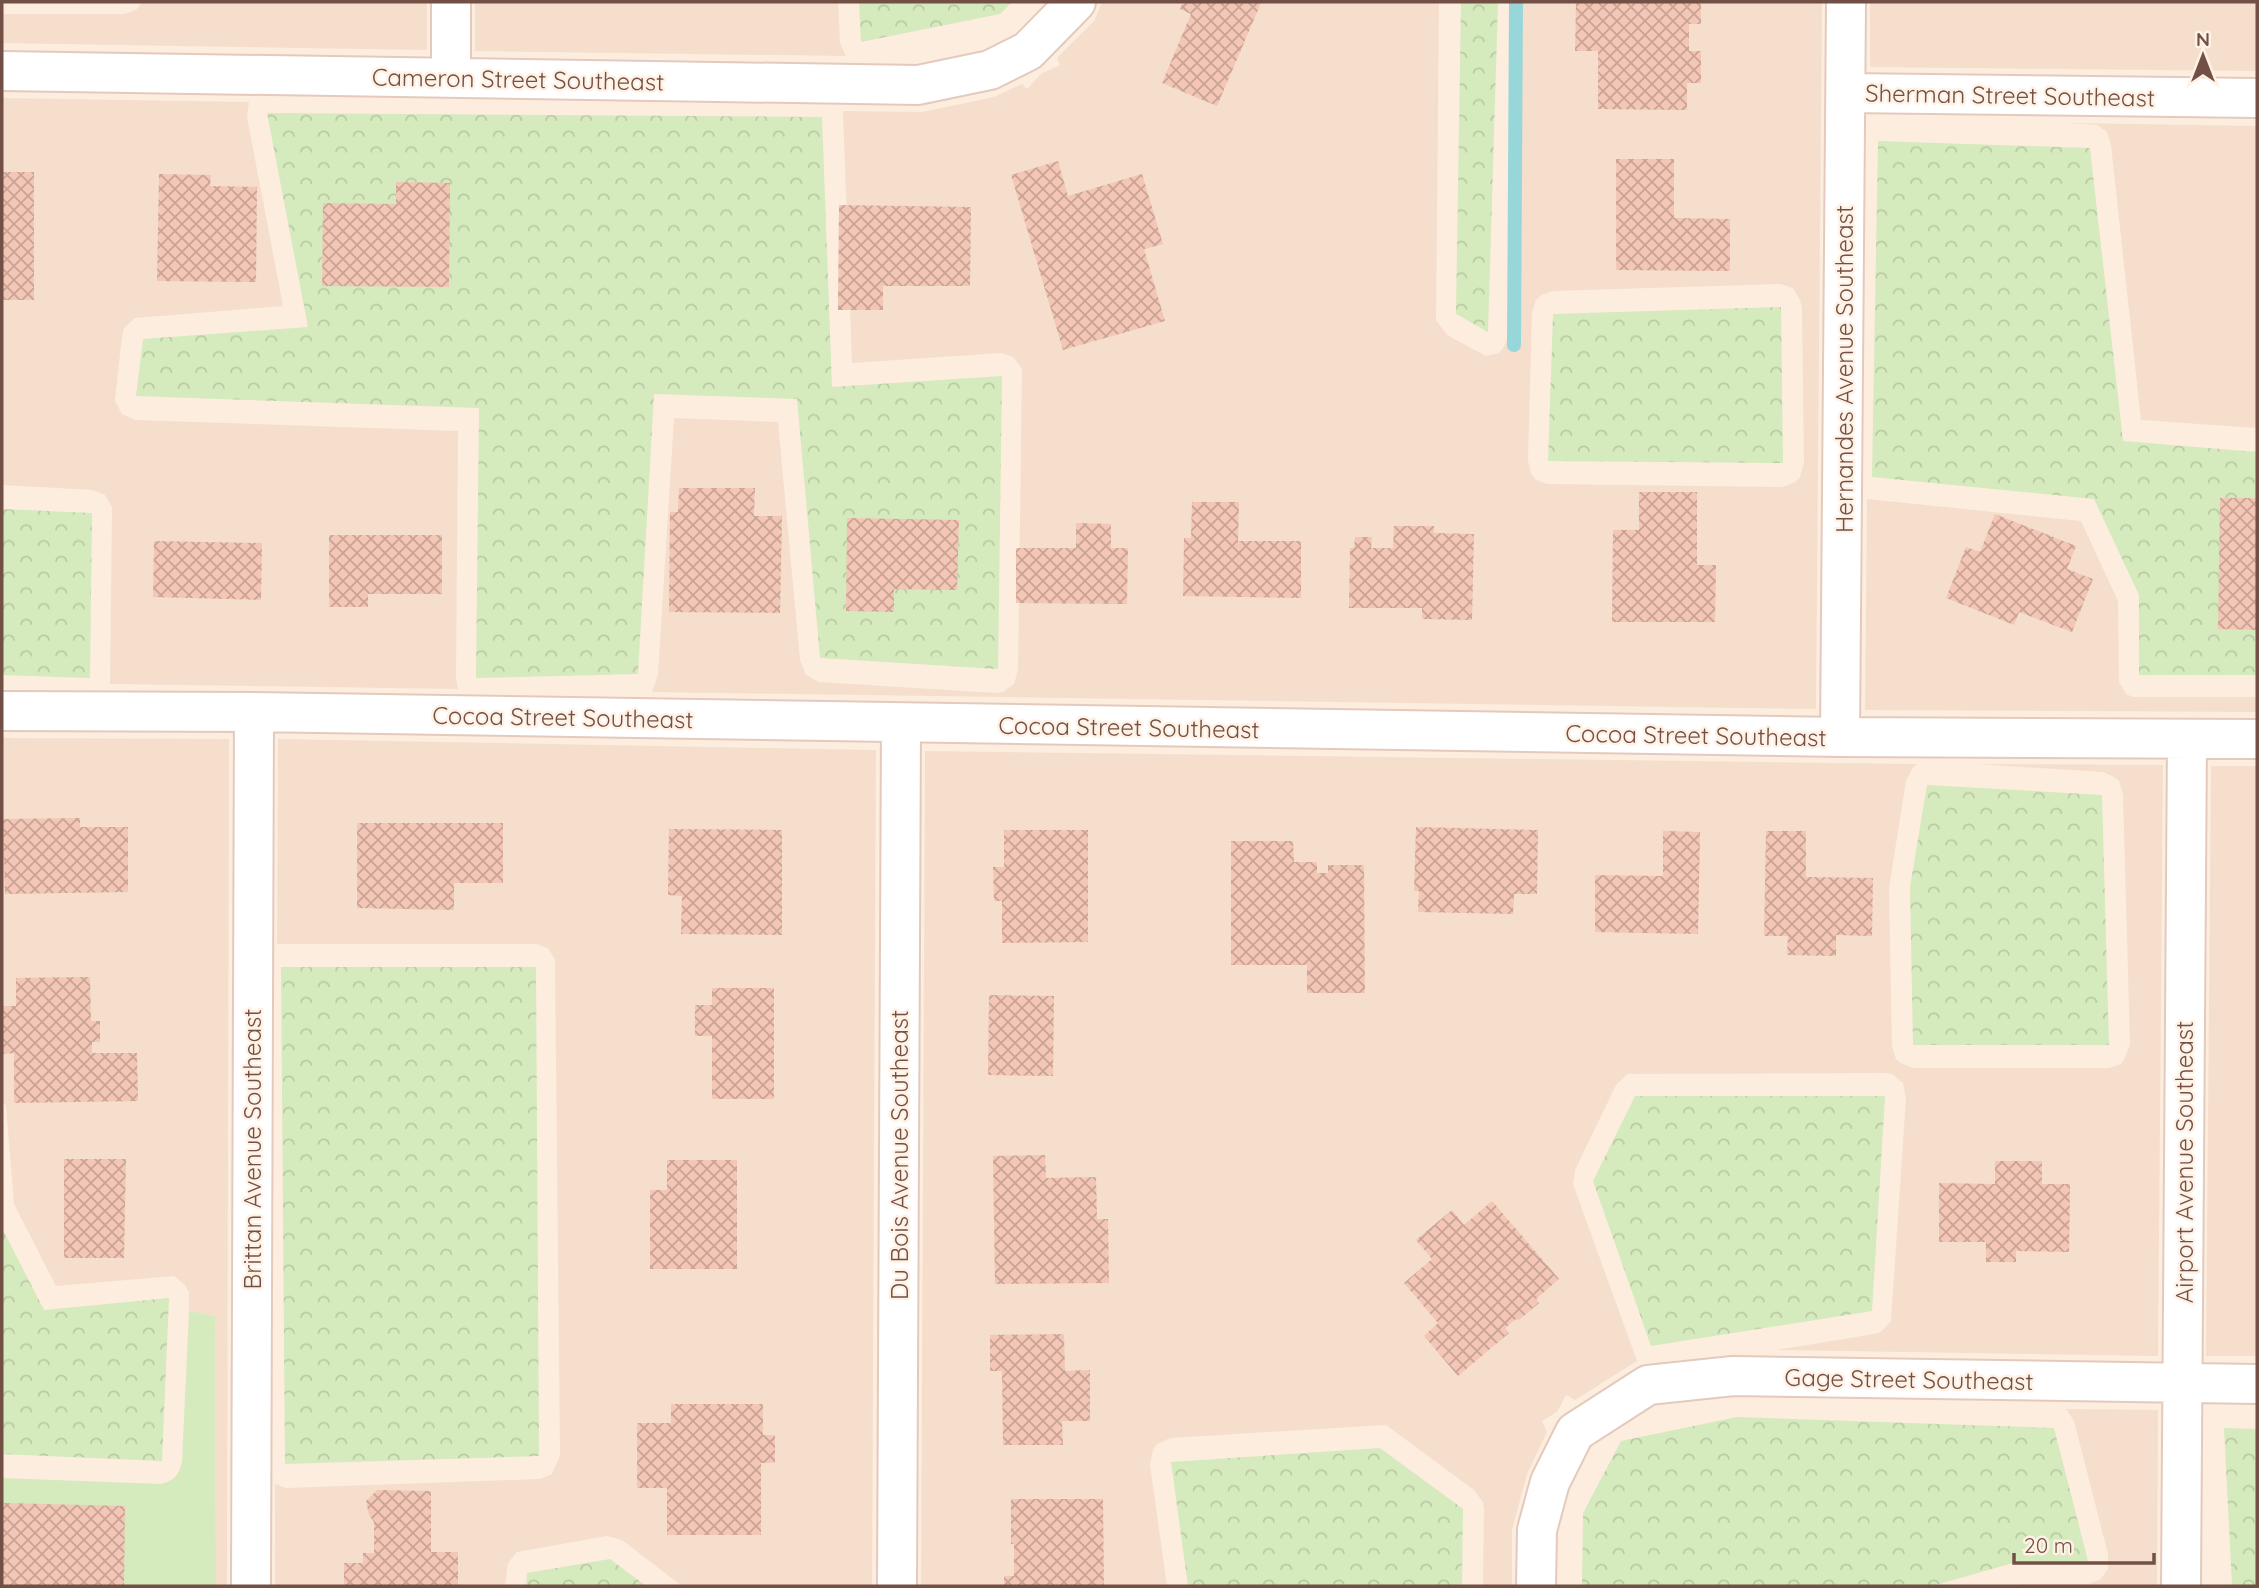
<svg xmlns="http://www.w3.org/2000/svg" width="2259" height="1588" font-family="Quicksand,sans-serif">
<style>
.residential{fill:#f5decc;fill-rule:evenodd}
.forest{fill:url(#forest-crowns)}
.park{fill:#d5eabd}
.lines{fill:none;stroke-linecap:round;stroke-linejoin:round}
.stream{stroke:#98d7d9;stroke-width:14}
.building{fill:url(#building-cross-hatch)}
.street-casing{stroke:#e3cabd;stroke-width:42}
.street{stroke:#fff;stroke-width:38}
.labels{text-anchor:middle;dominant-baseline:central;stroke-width:5;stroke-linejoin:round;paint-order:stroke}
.street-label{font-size:24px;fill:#735046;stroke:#fff2e5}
</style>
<defs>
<pattern id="forest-crowns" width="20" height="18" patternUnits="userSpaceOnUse" patternTransform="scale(1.75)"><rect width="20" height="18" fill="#d5eabd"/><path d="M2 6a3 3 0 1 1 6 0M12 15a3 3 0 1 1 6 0" fill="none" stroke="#bacaa4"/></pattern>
<pattern id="building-cross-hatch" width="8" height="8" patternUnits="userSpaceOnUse" patternTransform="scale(1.75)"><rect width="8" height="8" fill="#f3c6b5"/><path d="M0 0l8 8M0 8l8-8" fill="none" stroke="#c9a395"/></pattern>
</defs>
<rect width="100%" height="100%" fill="#fdedde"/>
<path class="residential" d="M 142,2 L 427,2 L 427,50 L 2,43 L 2,14 L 124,14 L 136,10 Z
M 475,2 L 838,2 L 840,43 L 846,56 L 475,51 Z
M 1102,2 L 1439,2 L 1436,320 L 1447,335 L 1486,356 L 1499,353 L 1504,347 L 1509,333 L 1519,2 L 1822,2 L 1816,709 L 652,692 L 658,675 L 674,418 L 778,422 L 800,660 L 806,675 L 819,682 L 996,693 L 1003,692 L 1014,684 L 1018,670 L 1022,369 L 1013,357 L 1001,353 L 852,363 L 843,111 L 922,112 L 994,97 L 1022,84 L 1027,89 L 1041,74 L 1060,65 L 1057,58 L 1094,21 ZM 1780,284 L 1793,288 L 1800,300 L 1802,307 L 1804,463 L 1800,477 L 1795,482 L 1783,487 L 1548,484 L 1536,480 L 1531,474 L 1528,460 L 1532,313 L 1536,300 L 1541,295 L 1553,291 Z
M 1870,2 L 2257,2 L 2257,71 L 1870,67 Z
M 2,98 L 249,102 L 247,117 L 283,306 L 135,318 L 124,328 L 122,336 L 115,401 L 122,414 L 135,420 L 458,431 L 456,678 L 458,689 L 110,684 L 112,507 L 105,495 L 93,490 L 2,485 Z
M 2069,123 L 2257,126 L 2257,428 L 2141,420 L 2111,145 L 2107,132 L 2097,125 Z
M 1867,499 L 2081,521 L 2118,601 L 2119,682 L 2126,694 L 2133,697 L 2257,697 L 2257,712 L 1865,710 Z
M 2,738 L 229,739 L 227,1586 L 216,1586 L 215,1316 L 189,1311 L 189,1292 L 185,1285 L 174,1276 L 56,1286 L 14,1204 L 6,1106 L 2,1101 Z
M 278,739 L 876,750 L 872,1586 L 682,1586 L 622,1540 L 607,1536 L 517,1552 L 508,1563 L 505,1586 L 275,1586 L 275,1484 L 286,1488 L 540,1479 L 552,1474 L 560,1456 L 555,960 L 548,948 L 536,944 L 277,944 Z
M 925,751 L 1917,764 L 1912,769 L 1906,781 L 1889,888 L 1892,1046 L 1896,1059 L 1901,1063 L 1913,1068 L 2109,1068 L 2121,1064 L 2125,1058 L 2130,1044 L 2123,795 L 2119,781 L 2114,777 L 2103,772 L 1976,764 L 2163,765 L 2158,1356 L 1776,1350 L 1874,1334 L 1881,1332 L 1891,1321 L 1906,1098 L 1903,1083 L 1892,1074 L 1885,1073 L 1627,1074 L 1616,1085 L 1575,1170 L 1573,1184 L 1637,1361 L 1575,1400 L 1566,1395 L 1557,1412 L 1542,1421 L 1547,1432 L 1527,1474 L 1512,1530 L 1512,1586 L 1483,1586 L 1484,1510 L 1483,1502 L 1474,1490 L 1386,1425 L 1170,1438 L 1157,1444 L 1153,1450 L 1150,1465 L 1167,1586 L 921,1586 Z
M 2211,766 L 2257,766 L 2257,1356 L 2206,1356 Z
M 2066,1409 L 2158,1410 L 2157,1586 L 2015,1586 L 2022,1584 L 2088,1584 L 2100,1580 L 2108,1569 L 2108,1554 L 2074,1421 Z"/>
<path class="forest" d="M 859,2 L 1012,2 L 1000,14 L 861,42 Z
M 1461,2 L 1498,2 L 1488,332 L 1456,314 Z
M 267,113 L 822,117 L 832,387 L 1002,376 L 998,669 L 820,658 L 797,399 L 654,394 L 638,674 L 476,678 L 479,408 L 136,396 L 143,339 L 308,327 Z
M 1878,141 L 2090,148 L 2123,441 L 2257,452 L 2257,675 L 2139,675 L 2139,595 L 2094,499 L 1872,477 Z
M 1781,307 L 1783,463 L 1548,461 L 1553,314 Z
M 2,509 L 92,513 L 90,678 L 2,675 Z
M 1927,785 L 2102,795 L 2109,1045 L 1913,1045 L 1910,887 Z
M 281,967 L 536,967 L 539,1456 L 285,1464 Z
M 1635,1096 L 1885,1096 L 1872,1311 L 1651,1346 L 1593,1181 Z
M 2,1228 L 44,1310 L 169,1298 L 162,1461 L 2,1454 Z
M 1737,1417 L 2054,1428 L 2088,1561 L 2020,1561 L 1932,1586 L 1582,1586 L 1583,1513 L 1621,1441 Z
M 2224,1428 L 2257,1429 L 2257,1586 L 2232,1586 Z
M 1380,1448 L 1463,1509 L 1462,1586 L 1188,1586 L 1171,1462 Z
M 610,1559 L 646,1586 L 526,1586 L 527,1573 Z"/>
<path class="park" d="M 189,1311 L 215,1316 L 216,1586 L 2,1586 L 2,1478 L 161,1484 C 175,1480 178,1476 182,1462 Z"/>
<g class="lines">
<path class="stream" d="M 1514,345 L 1516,2"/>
</g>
<path class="building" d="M 1183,2 L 1261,3 L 1217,106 L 1162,83 L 1191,14 L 1180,9 Z
M 1576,2 L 1701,2 L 1701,24 L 1689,24 L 1689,51 L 1701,51 L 1701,83 L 1687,83 L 1687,110 L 1598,109 L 1598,51 L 1575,51 Z
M 1616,159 L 1674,159 L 1674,218 L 1730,219 L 1730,271 L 1616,270 Z
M 1058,161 L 1068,196 L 1142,174 L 1163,244 L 1144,249 L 1165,321 L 1063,350 L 1011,175 Z
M 2,172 L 34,172 L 34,300 L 2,300 Z
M 159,174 L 211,175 L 210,186 L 257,187 L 256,282 L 157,281 Z
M 396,182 L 450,183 L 449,287 L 322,286 L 323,203 L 396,204 Z
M 839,205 L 971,207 L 970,286 L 883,286 L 883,310 L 838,310 Z
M 679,488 L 755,488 L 754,516 L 782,516 L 780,613 L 669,612 L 670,512 L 678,512 Z
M 1639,492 L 1697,492 L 1697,565 L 1716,565 L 1715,622 L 1612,622 L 1613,530 L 1639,530 Z
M 2220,498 L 2257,498 L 2257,630 L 2218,629 Z
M 1192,502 L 1239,502 L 1238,541 L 1301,541 L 1301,598 L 1183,596 L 1184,538 L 1191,538 Z
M 1995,514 L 2076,546 L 2067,569 L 2093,579 L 2072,632 L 2019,612 L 2014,625 L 1946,598 L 1966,547 L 1980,552 Z
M 847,518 L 959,520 L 957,590 L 894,589 L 894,612 L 846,611 Z
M 1076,523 L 1111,524 L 1111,548 L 1128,548 L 1127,604 L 1016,603 L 1016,548 L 1076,548 Z
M 1394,526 L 1434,526 L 1434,533 L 1474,534 L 1472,620 L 1422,619 L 1422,608 L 1349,608 L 1350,548 L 1354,548 L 1355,537 L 1372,537 L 1371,548 L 1393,548 Z
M 329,535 L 442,535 L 442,594 L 368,594 L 368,607 L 329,607 Z
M 154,541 L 262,543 L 261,600 L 153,597 Z
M 80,818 L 80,827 L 128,827 L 128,892 L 5,894 L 3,819 Z
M 357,823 L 503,823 L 503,883 L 454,883 L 454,910 L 357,908 Z
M 1416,827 L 1538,830 L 1537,894 L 1514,894 L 1513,914 L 1418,912 L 1419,891 L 1414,891 Z
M 669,829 L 782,830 L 782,935 L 681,934 L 682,896 L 668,895 Z
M 1004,830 L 1088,830 L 1088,942 L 1002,943 L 1002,901 L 994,901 L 993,867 L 1004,867 Z
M 1663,831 L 1700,832 L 1698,934 L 1595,932 L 1595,875 L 1663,876 Z
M 1766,831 L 1806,831 L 1806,877 L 1873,878 L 1872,936 L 1836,935 L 1836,956 L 1787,955 L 1788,936 L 1764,936 Z
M 1231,841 L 1293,841 L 1294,862 L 1317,862 L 1317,873 L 1328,873 L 1328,865 L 1364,865 L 1365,993 L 1307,993 L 1307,965 L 1231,965 Z
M 90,977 L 91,1021 L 100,1021 L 100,1042 L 92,1042 L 92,1053 L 137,1053 L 138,1101 L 14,1103 L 14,1053 L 2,1054 L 2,1006 L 16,1006 L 16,978 Z
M 712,988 L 774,988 L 774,1099 L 712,1099 L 712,1036 L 695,1036 L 695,1005 L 712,1005 Z
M 989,995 L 1054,996 L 1053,1076 L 988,1075 Z
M 1045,1155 L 1046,1178 L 1096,1177 L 1097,1219 L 1108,1219 L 1109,1283 L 995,1284 L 993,1156 Z
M 64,1159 L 126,1159 L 124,1258 L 64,1258 Z
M 667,1160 L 737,1160 L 737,1269 L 650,1269 L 650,1190 L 667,1190 Z
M 1995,1161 L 2042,1161 L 2042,1184 L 2070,1184 L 2069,1252 L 2016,1251 L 2016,1262 L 1986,1262 L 1986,1242 L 1939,1242 L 1939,1183 L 1995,1184 Z
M 1492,1201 L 1559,1279 L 1536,1299 L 1539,1303 L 1519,1320 L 1516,1319 L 1505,1328 L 1509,1333 L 1458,1376 L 1424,1336 L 1438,1323 L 1404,1283 L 1432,1259 L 1416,1240 L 1452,1210 L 1464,1225 Z
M 1064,1334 L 1065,1371 L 1090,1370 L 1090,1421 L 1062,1421 L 1063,1445 L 1003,1445 L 1002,1371 L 990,1371 L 990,1335 Z
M 671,1404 L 763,1404 L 763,1435 L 775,1435 L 775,1463 L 761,1463 L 761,1535 L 667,1535 L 667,1488 L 637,1488 L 637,1423 L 671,1423 Z
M 377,1490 L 431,1491 L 431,1552 L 458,1552 L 458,1586 L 344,1586 L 344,1563 L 363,1563 L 363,1553 L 374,1553 L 374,1522 L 369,1515 L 366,1501 Z
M 1011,1499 L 1103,1499 L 1104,1586 L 1004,1586 L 1004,1576 L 1014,1576 L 1014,1544 L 1011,1544 Z
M 2,1503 L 125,1506 L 124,1586 L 2,1586 Z"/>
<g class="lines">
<g class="street-casing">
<path id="street" d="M 2,71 L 918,85 L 990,70 L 1028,51 L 1076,2
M 451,77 L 451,2
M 1846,93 L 2257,98
M 2,711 L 254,712 L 1840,737 L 2257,739
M 1840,737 L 1846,2
M 251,1586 L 254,712
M 897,1586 L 901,724
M 1536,1586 L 1537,1530 L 1550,1482 L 1575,1432 L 1648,1385 L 1733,1376 L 2257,1384
M 2181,1586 L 2187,739"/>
</g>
<use href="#street" class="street"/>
</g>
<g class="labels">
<g class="street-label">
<text transform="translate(518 79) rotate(1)">Cameron Street Southeast</text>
<text transform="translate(2010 95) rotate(1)">Sherman Street Southeast</text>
<text transform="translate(1844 369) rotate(-90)">Hernandes Avenue Southeast</text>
<text transform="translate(563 717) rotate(1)">Cocoa Street Southeast</text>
<text transform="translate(1129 727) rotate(1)">Cocoa Street Southeast</text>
<text transform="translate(1696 735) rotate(1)">Cocoa Street Southeast</text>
<text transform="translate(252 1149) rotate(-90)">Brittan Avenue Southeast</text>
<text transform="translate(899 1155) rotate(-90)">Du Bois Avenue Southeast</text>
<text transform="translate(2184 1162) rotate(-90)">Airport Avenue Southeast</text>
<text transform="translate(1909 1379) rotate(1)">Gage Street Southeast</text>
</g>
</g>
<rect width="2259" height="1588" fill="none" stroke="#735046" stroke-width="7"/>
<g transform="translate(2203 56)" stroke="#fff2e5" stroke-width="5" paint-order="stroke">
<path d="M0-5L12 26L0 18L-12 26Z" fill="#735046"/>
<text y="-10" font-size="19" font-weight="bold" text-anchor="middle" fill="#735046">N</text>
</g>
<path d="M2014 1553v10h140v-10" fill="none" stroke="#735046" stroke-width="3.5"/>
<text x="2024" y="1553" font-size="21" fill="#735046" stroke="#fff2e5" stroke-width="5" paint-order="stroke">20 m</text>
</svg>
